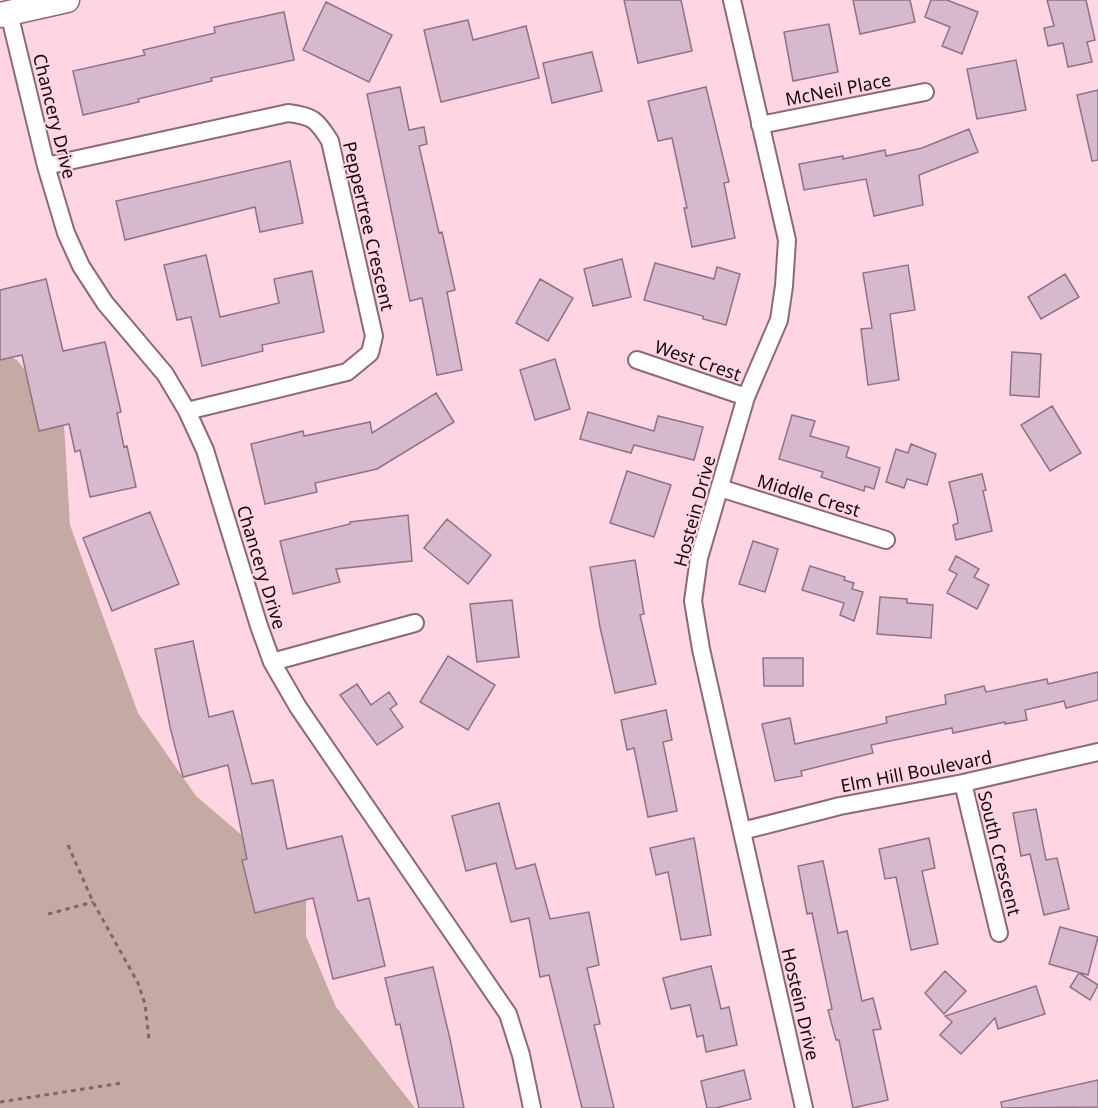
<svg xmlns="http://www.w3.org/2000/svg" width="1098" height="1108" font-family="'Noto Sans',sans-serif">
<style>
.green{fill:#c5aaa3}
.building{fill:#d6b9cd;stroke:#907186;stroke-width:1.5}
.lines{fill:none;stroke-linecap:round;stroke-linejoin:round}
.minor-casing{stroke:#8d6975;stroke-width:20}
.secondary-casing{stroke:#8d6975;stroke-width:27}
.path{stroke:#7f656e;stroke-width:3;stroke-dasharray:4.5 4.5;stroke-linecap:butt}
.minor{stroke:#fff;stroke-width:16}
.secondary{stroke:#fff;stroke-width:24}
.labels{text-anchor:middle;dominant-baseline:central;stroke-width:4.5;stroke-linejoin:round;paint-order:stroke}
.street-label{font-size:18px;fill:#15080d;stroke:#ffd5e3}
</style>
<rect width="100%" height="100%" fill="#ffd5e3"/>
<path class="green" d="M 0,350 L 18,361 L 64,424 L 70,525 L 138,713 L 196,796 L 278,866 L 306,900 L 306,936 L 336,1007 L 415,1108 L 0,1108 Z"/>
<path class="building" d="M 624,0 L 681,0 L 692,51 L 638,63 Z
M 853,0 L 910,0 L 915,22 L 860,34 Z
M 931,0 L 947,0 L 978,12 L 962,54 L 942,46 L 950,27 L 925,17 Z
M 1047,0 L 1086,0 L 1095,40 L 1087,42 L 1092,62 L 1068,67 L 1063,43 L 1048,46 L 1044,28 L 1054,26 Z
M 326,2 L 392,35 L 369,82 L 303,50 Z
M 284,12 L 294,60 L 211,78 L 212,81 L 138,99 L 139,102 L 83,115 L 73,71 L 145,55 L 143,50 L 215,33 L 214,27 Z
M 468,20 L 473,40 L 526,26 L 539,78 L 441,102 L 424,30 Z
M 829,24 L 838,72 L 793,81 L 784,32 Z
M 592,52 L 602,91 L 552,103 L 543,63 Z
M 1016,60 L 1026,110 L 977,119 L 967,69 Z
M 400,87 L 409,130 L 424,127 L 427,144 L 419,146 L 439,233 L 442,232 L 455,290 L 447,292 L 462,370 L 437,375 L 422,298 L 410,301 L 367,94 Z
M 706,87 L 729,182 L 724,183 L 735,238 L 692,247 L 684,208 L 687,208 L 672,138 L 658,141 L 648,101 Z
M 1098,90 L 1098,160 L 1092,161 L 1077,95 Z
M 969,129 L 978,152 L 919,175 L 923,205 L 874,216 L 866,179 L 804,190 L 799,164 L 843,156 L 843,159 L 885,150 L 886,156 L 922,148 Z
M 290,161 L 303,223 L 260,232 L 255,207 L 125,240 L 116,201 Z
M 206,255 L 220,317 L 279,303 L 274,279 L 312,271 L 324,332 L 262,345 L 263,351 L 202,366 L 191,317 L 177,320 L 164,265 Z
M 622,259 L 631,297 L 593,306 L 584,269 Z
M 655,263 L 714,279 L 717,267 L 740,274 L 726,325 L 703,319 L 703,316 L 644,300 Z
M 908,265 L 915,310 L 890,314 L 899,380 L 868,385 L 861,329 L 872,328 L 863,273 Z
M 1065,274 L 1079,297 L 1041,319 L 1028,297 Z
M 46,279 L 63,351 L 105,342 L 121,412 L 117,413 L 124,447 L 127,446 L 136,487 L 90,497 L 80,450 L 75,452 L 69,424 L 39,431 L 22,355 L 0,360 L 0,290 Z
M 540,279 L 573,298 L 548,341 L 516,323 Z
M 1012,352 L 1041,354 L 1039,397 L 1010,395 Z
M 555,359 L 570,409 L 535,420 L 520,370 Z
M 436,393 L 454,422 L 377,469 L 315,483 L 317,492 L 265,504 L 251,444 L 303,431 L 304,436 L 370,422 L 372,433 Z
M 1052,406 L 1081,453 L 1050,471 L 1021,425 Z
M 588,412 L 654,431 L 658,416 L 703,427 L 694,460 L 634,445 L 631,453 L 580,439 Z
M 792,415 L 815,421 L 810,436 L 849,447 L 846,457 L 880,468 L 874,489 L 865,486 L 864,491 L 821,477 L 823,472 L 779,459 Z
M 911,444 L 936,454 L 927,485 L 907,479 L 904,488 L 886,482 L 896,449 L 908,453 Z
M 627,471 L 671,485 L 654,537 L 610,523 Z
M 982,474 L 986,490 L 983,491 L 992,531 L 956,540 L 953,525 L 958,523 L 957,516 L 949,482 Z
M 150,512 L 179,584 L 112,611 L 83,538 Z
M 408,515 L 412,561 L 336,569 L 340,582 L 293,594 L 280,541 L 350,524 L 350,522 Z
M 447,519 L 491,555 L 468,584 L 424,548 Z
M 753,541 L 778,549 L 765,592 L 739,584 Z
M 956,556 L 979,569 L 974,577 L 989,585 L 977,609 L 947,593 L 957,574 L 949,570 Z
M 635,560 L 644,614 L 640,615 L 656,684 L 615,693 L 600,627 L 590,567 Z
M 810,566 L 845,577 L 844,580 L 854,583 L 852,589 L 863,592 L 854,621 L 840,615 L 844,603 L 802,590 Z
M 880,597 L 907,599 L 907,603 L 933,605 L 931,638 L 877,634 Z
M 512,600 L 519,657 L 477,662 L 470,604 Z
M 193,641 L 209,717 L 233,711 L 252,784 L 273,780 L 287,849 L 342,836 L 358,901 L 369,898 L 385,966 L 333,979 L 313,898 L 255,913 L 242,860 L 247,859 L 228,765 L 183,777 L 170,727 L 155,649 Z
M 448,656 L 495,685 L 468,730 L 420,702 Z
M 763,658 L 803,658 L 803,686 L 764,686 Z
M 1098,672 L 1098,700 L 1066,708 L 1064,701 L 1025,710 L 1027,720 L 1005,724 L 1005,722 L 953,733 L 952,728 L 871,745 L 873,753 L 801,771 L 802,776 L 775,781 L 762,724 L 790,718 L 795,744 L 887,723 L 886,717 L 946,704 L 945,695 L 984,686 L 986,692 L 1047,679 L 1048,684 Z
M 357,684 L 371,705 L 389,692 L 397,704 L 390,709 L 403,727 L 377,745 L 340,695 Z
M 666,710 L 672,740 L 663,742 L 677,811 L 648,817 L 634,748 L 627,750 L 621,720 Z
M 499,803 L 516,869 L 535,864 L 550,919 L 589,912 L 599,965 L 587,968 L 600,1024 L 594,1025 L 614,1108 L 582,1108 L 549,975 L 540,977 L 529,918 L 511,922 L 496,863 L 466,871 L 452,816 Z
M 1036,809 L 1046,860 L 1057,858 L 1069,909 L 1044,915 L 1030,854 L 1021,856 L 1013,813 Z
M 694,838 L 711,935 L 681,940 L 668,872 L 656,875 L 650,848 Z
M 929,838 L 935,868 L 922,871 L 938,944 L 911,950 L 896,877 L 885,879 L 879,849 Z
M 823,861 L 838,933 L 847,931 L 862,1001 L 873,998 L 881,1029 L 873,1030 L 888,1100 L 853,1108 L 839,1040 L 836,1040 L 828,1010 L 832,1009 L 812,913 L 807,914 L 798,866 Z
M 1060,927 L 1098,937 L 1088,975 L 1049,964 Z
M 711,966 L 721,1009 L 729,1007 L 737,1045 L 706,1052 L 703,1035 L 697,1037 L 690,1005 L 671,1009 L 663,978 Z
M 433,967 L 450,1039 L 464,1108 L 419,1108 L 400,1024 L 396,1025 L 385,978 Z
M 945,971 L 966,991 L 944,1014 L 925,993 Z
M 1079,973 L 1098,985 L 1090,1000 L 1070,987 Z
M 1036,986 L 1045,1014 L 998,1029 L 995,1018 L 961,1054 L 940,1035 L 952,1022 L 945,1016 Z
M 744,1070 L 751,1099 L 716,1108 L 707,1108 L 701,1081 Z
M 1098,1080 L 1098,1107 L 1002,1108 L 1001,1102 Z"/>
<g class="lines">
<g class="minor-casing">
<path id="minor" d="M 732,0 L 787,240 L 784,286 L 779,320 L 746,397 L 699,558 L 693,601 L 701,649 L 804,1108
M 9,13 L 46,166 L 66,233 L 81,266 L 105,303 L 165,374 L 187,411 L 205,450 L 259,626 L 272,662 L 298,707 L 508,1014 L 521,1055 L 532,1108
M 760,125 L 925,92
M 46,166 L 288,113 C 313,116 317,120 330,141 L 374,336 L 370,353 L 347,372 L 187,411
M 637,360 L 746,397
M 720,488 L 886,540
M 272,662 L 415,623
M 963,783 L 999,933
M 742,831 L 840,806 L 963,783 L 1098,752"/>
</g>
<g class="secondary-casing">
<path id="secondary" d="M 0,15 L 67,0"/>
</g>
<path class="path" d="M 68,845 L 93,902 L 138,983 L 145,1004 L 149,1040
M 48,914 L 93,902
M 0,1102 L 122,1083"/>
<use href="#minor" class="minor"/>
<use href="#secondary" class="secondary"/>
</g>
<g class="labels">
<g class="street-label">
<text transform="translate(838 89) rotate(-11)">McNeil Place</text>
<text transform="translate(55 116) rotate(76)">Chancery Drive</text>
<text transform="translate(369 226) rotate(77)">Peppertree Crescent</text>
<text transform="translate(698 360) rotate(19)">West Crest</text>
<text transform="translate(809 495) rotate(17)">Middle Crest</text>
<text transform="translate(694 511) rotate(-75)">Hostein Drive</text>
<text transform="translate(262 567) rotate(73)">Chancery Drive</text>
<text transform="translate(916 771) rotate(-11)">Elm Hill Boulevard</text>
<text transform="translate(1000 853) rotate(76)">South Crescent</text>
<text transform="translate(801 1004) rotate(77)">Hostein Drive</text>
</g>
</g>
</svg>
